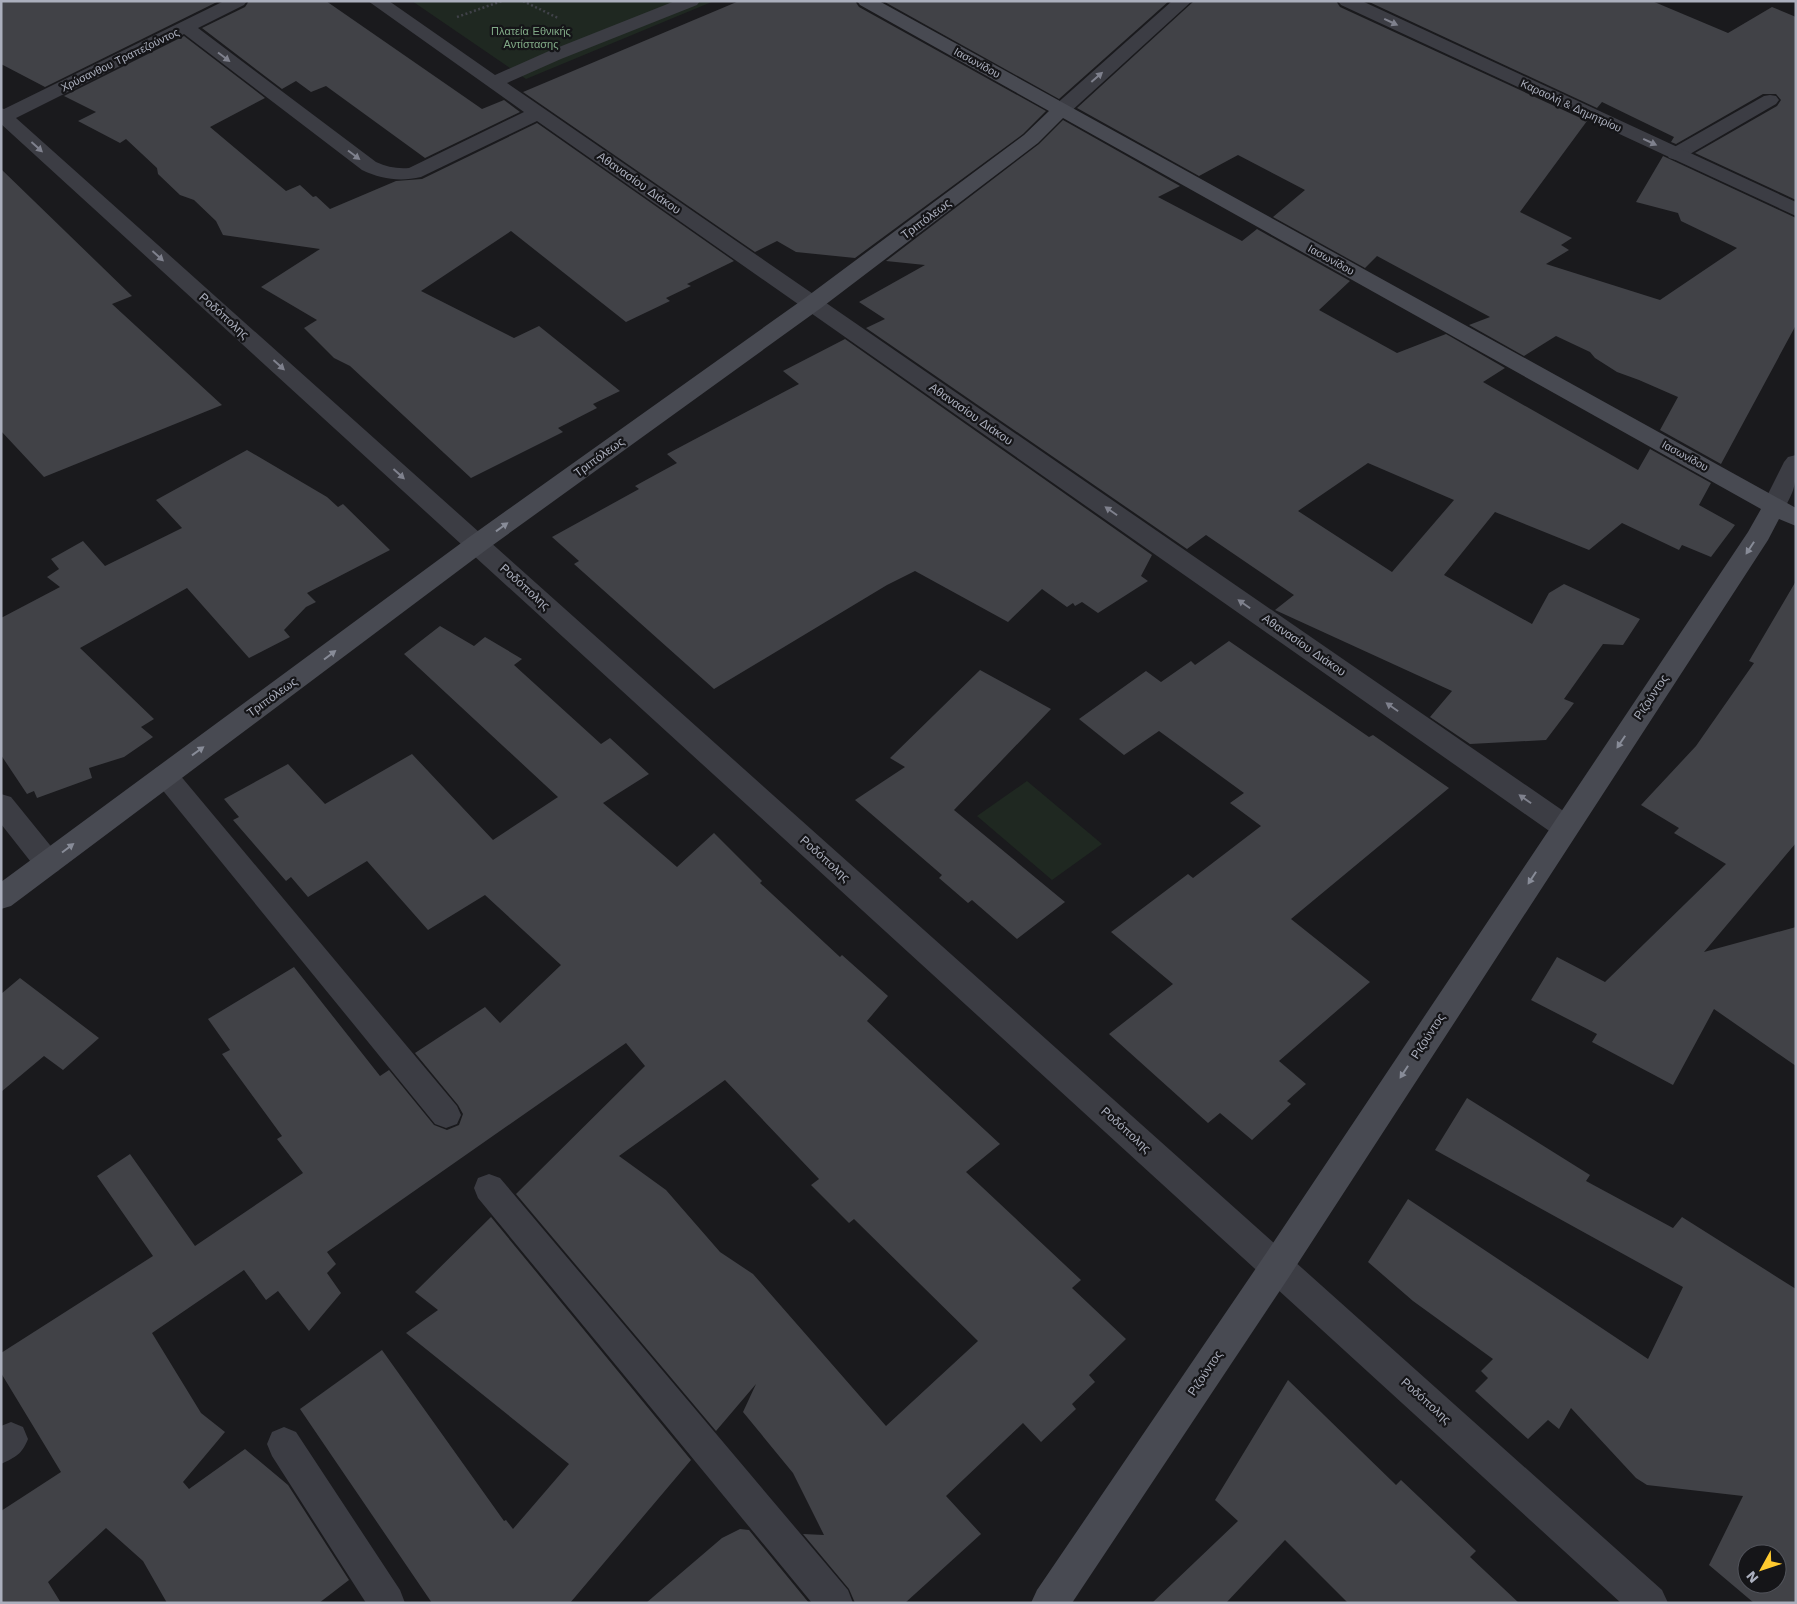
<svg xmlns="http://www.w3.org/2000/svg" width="1797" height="1604" font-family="'Work Sans',sans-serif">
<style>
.green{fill:#1f2821}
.building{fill:#414247;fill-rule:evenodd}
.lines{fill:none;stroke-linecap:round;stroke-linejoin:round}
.path{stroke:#404249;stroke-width:2.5;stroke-dasharray:2 2.5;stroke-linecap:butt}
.lane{fill:#3c3d44;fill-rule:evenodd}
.street{fill:#3c3d44;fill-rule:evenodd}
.secondary{fill:#484a52;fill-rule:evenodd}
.oneway{fill:#7f818d}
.oneway2{fill:#888c98}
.labels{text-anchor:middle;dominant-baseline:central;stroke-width:4.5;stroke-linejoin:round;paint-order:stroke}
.far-park-label{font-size:11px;fill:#81aa87;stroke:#151518}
.far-street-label{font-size:11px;fill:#abafbd;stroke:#151518}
.street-label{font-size:12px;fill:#abafbd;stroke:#151518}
</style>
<rect width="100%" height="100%" fill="#1a1a1d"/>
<path class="green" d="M 412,1 L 714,1 L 526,79 Z
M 1027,781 L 1102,844 L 1052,880 L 977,816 Z"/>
<path class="building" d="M 1,1 L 219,1 L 45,87 L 1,64 Z
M 249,1 L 326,1 L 482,109 L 504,100 L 520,112 L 425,158 L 326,86 L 311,92 L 296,81 L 282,89 L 202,28 L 245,7 Z
M 739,1 L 855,1 L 859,7 L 1046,111 L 1023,134 L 855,258 L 796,252 L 777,241 L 755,252 L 523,92 Z
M 883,1 L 1169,1 L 1059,99 Z
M 1194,1 L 1336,1 L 1340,7 L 1587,121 L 1520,212 L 1572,238 L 1561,245 L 1569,250 L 1546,264 L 1660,300 L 1737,248 L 1681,221 L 1678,213 L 1636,202 L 1663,156 L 1796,218 L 1796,325 L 1721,464 L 1660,430 L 1678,397 L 1639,380 L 1617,372 L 1595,358 L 1590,352 L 1556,336 L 1524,356 L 1469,325 L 1490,317 L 1377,256 L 1365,268 L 1273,217 L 1305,190 L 1238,155 L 1199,176 L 1077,108 Z
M 1367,1 L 1652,1 L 1728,33 L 1772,7 L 1796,17 L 1796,200 L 1695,153 L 1777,106 L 1781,100 L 1776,94 L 1763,94 L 1676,144 L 1671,142 L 1674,137 L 1602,102 L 1597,108 Z
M 184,36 L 265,98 L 210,127 L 286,191 L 300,185 L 313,197 L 316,196 L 330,209 L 396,181 L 422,179 L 537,123 L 734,261 L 687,284 L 691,286 L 666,298 L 670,301 L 626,322 L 511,231 L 421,291 L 514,338 L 539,326 L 620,391 L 593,404 L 597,408 L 558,428 L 563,432 L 471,478 L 350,366 L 334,358 L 304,328 L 317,320 L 261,287 L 320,249 L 223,235 L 216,221 L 194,200 L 180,195 L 158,174 L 157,168 L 126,139 L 120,143 L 78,121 L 96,112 L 64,96 Z
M 1063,120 L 1180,186 L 1158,197 L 1242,241 L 1257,229 L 1350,281 L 1319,310 L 1397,353 L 1446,334 L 1505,368 L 1483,382 L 1638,470 L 1650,449 L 1711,483 L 1699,505 L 1735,525 L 1711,557 L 1682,545 L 1679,550 L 1622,523 L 1589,550 L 1495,512 L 1444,575 L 1532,624 L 1549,593 L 1564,584 L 1640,619 L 1623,645 L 1603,644 L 1564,699 L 1574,703 L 1546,740 L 1470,744 L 1430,717 L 1452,691 L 1275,610 L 1294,595 L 1206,535 L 1187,549 L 866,328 L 885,319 L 859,302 L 925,265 L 886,261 L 1039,144 ZM 1368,463 L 1454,500 L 1392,572 L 1298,511 Z
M 1,169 L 132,296 L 112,304 L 222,405 L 44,477 L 1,431 Z
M 845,339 L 1152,555 L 1141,576 L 1148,581 L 1098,613 L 1082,602 L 1075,606 L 1073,603 L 1067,607 L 1042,589 L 1008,622 L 915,571 L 887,585 L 714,689 L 574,564 L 579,561 L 552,537 L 639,489 L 635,486 L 677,463 L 667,454 L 799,384 L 783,371 Z
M 247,450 L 327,497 L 338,507 L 343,504 L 390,550 L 307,593 L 316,602 L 306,607 L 284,630 L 290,637 L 249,658 L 187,588 L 80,648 L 154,719 L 141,727 L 153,737 L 124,757 L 89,768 L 92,778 L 37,798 L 34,791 L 27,794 L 1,755 L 1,618 L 60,587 L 47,577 L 59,569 L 51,559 L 83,541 L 105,566 L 182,528 L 156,500 Z
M 1796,581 L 1796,843 L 1704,952 L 1796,927 L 1796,1066 L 1714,1009 L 1673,1085 L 1592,1042 L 1597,1034 L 1531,1000 L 1557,957 L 1605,982 L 1726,864 L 1674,833 L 1679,828 L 1641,805 L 1696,746 L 1754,663 L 1749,661 Z
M 440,626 L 474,646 L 485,637 L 522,659 L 514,665 L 601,744 L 610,738 L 649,774 L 603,803 L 677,867 L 714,833 L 762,881 L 760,883 L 840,957 L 842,955 L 888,996 L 867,1021 L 1000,1144 L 966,1172 L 1081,1280 L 1072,1288 L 1126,1339 L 1089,1375 L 1095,1382 L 1072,1404 L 1076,1409 L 1041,1442 L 1023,1423 L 946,1496 L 981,1534 L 905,1603 L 855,1603 L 849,1589 L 803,1534 L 824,1535 L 793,1473 L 743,1412 L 756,1384 L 716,1431 L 516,1194 L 645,1066 L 626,1043 L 327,1252 L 336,1264 L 327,1273 L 341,1293 L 309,1331 L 278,1291 L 266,1300 L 244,1270 L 152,1333 L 201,1413 L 225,1432 L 183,1482 L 189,1489 L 245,1449 L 288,1485 L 349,1580 L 319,1603 L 167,1603 L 143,1561 L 106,1528 L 48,1582 L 61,1603 L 1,1603 L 1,1511 L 61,1472 L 1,1373 L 1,1353 L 153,1256 L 97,1176 L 130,1154 L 195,1246 L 303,1173 L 277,1139 L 282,1136 L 222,1054 L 230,1050 L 208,1019 L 294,967 L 380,1076 L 389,1070 L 434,1125 L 447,1130 L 459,1125 L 463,1114 L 458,1105 L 415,1053 L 485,1007 L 500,1023 L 561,965 L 485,895 L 428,930 L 367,861 L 308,897 L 291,877 L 286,881 L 233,820 L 239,817 L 224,799 L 288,764 L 325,804 L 412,754 L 493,840 L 558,797 L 404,654 ZM 725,1080 L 819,1179 L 811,1185 L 849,1223 L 854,1219 L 978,1341 L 886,1426 L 753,1274 L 720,1252 L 666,1190 L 619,1156 Z
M 1229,641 L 1369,737 L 1373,735 L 1449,788 L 1291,919 L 1370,982 L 1279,1061 L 1306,1084 L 1287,1101 L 1291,1104 L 1252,1140 L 1220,1113 L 1208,1123 L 1109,1034 L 1173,984 L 1111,932 L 1188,874 L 1193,878 L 1261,826 L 1230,803 L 1244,793 L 1159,731 L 1124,755 L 1079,719 L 1146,671 L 1161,682 L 1191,661 L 1195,665 Z
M 980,670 L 1051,709 L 954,810 L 1065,902 L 1017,939 L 972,900 L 968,903 L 939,878 L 942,875 L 855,800 L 905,767 L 890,758 Z
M 20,978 L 99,1038 L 63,1070 L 44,1056 L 1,1092 L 1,994 Z
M 1467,1098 L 1590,1175 L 1586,1181 L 1673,1228 L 1682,1217 L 1796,1289 L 1796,1603 L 1754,1603 L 1709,1565 L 1743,1496 L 1647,1485 L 1636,1478 L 1571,1408 L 1559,1429 L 1548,1420 L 1528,1439 L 1475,1391 L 1488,1378 L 1481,1371 L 1493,1359 L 1413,1301 L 1368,1262 L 1408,1199 L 1648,1359 L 1683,1287 L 1435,1150 ZM 1747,1554 L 1777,1554 L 1777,1584 L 1747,1584 Z
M 491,1217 L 691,1460 L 570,1603 L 432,1603 L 300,1409 L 382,1350 L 504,1521 L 506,1520 L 513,1529 L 569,1464 L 406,1333 L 438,1310 L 415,1292 Z
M 1288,1380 L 1396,1485 L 1401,1480 L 1476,1551 L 1470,1557 L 1519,1603 L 1348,1603 L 1285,1540 L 1226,1603 L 1152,1603 L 1238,1521 L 1215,1500 Z
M 740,1529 L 749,1530 L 809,1603 L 646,1603 L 722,1538 Z"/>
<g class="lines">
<path class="path" d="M 523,1 L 558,18
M 457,17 L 502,1"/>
<path class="lane" d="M 1770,95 L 1776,96 L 1779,100 L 1776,104 L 1683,158 L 1676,160 L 1669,158 L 1667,154 L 1669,150 L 1764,96 Z
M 165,765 L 174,768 L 457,1106 L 461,1115 L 457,1124 L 446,1128 L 435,1124 L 156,782 L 152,775 L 156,768 Z
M 489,1174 L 500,1178 L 848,1590 L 853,1603 L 812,1603 L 478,1198 L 474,1188 L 478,1178 Z
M 11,1422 L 23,1427 L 28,1439 C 22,1454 16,1457 1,1464 L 1,1426 Z
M 284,1427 L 296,1432 L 400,1590 L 405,1603 L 366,1603 L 272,1456 L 267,1444 L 272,1432 Z"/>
<path class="street" d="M 224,1 L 247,1 L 244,5 L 198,28 L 376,162 C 387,167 397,169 409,168 L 524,112 L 368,1 L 389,1 L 495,75 L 549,51 L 675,1 L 700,1 L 697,5 L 561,59 L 507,83 L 1575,819 L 1579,827 L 1575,835 L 1565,838 L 1555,835 L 537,121 L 421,177 C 400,182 381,179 362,170 L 184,34 L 16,118 L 1662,1590 L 1668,1603 L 1621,1603 L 1,124 L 1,108 L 4,109 Z
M 1172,1 L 1192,1 L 1068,114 L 1061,116 L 1054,114 L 1052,110 L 1054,106 Z
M 1338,1 L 1362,1 L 1796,202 L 1796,216 L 1341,5 Z
M 1796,455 C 1796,481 1797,488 1782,512 L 1774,514 L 1766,512 L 1762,506 L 1784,462 L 1788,457 Z
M 1,794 L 11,797 L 58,855 L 62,863 L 58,871 L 48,874 L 38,871 L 1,824 Z"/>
<path class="secondary" d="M 857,1 L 879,1 L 1796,508 L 1796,526 L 1779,519 L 1768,540 L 1289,1277 L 1072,1603 L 1031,1603 L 1037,1590 L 1265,1255 L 1748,532 L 1761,509 L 1063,118 L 1038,143 L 821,308 L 486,550 L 11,906 L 1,909 L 1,882 L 468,538 L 805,298 L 1024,135 L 1049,111 L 860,5 Z"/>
</g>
<defs><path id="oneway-solid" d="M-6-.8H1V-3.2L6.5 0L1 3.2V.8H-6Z" transform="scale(1.25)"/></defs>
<g class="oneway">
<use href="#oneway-solid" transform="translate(1391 22) rotate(25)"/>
<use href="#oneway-solid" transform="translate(224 57) rotate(37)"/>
<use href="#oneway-solid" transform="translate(1097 77) rotate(-41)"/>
<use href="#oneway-solid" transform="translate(1650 142) rotate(25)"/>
<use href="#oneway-solid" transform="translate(37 147) rotate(42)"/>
<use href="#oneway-solid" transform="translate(354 155) rotate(37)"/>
<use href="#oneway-solid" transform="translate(158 256) rotate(42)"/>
<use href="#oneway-solid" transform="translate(279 365) rotate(42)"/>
<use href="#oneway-solid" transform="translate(399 474) rotate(42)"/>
<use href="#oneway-solid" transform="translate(1111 511) rotate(-145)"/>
<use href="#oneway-solid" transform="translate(1244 604) rotate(-145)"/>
<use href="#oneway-solid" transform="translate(1392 707) rotate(-145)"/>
<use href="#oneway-solid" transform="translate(1525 799) rotate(-145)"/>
</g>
<g class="oneway2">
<use href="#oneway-solid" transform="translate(502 527) rotate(-36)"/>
<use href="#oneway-solid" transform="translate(1750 548) rotate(123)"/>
<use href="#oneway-solid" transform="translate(330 655) rotate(-37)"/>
<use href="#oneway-solid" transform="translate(1621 742) rotate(124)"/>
<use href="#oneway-solid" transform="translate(198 751) rotate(-36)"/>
<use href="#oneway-solid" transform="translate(68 848) rotate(-37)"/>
<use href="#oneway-solid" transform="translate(1532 878) rotate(123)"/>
<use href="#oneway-solid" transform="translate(1404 1072) rotate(123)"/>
</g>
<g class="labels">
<g class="far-park-label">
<text x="531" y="31">Πλατεία Εθνικής<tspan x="531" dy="13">Αντίστασης</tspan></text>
</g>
<g class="far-street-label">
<text transform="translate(120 60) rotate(-26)">Χρύσανθου Τραπεζούντος</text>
<text transform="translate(977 63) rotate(29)">Ιασωνίδου</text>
<text transform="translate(1571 106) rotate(25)">Καραολή &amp; Δημητρίου</text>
<text transform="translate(1331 260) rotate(29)">Ιασωνίδου</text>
<text transform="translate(1685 456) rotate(29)">Ιασωνίδου</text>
</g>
<g class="street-label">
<text transform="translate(639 183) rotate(35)">Αθανασίου Διάκου</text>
<text transform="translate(926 219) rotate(-37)">Τριπόλεως</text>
<text transform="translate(224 316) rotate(42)">Ροδόπολης</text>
<text transform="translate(971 414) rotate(35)">Αθανασίου Διάκου</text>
<text transform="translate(599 457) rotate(-36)">Τριπόλεως</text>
<text transform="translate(525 587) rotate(42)">Ροδόπολης</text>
<text transform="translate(1304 645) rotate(35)">Αθανασίου Διάκου</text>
<text transform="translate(272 697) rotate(-36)">Τριπόλεως</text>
<text transform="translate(1651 697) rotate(-56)">Ριζούντος</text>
<text transform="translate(825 859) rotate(42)">Ροδόπολης</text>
<text transform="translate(1428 1036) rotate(-57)">Ριζούντος</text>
<text transform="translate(1126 1130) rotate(42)">Ροδόπολης</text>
<text transform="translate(1205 1373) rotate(-56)">Ριζούντος</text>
<text transform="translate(1426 1401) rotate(42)">Ροδόπολης</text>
</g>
</g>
<rect width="1797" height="1604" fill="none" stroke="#abafbd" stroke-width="5"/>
<g transform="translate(1762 1569) rotate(230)"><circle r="24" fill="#151518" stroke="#51535a"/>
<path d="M0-4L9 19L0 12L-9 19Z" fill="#ffca2f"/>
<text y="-8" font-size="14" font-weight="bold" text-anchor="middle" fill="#abafbd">N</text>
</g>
</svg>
